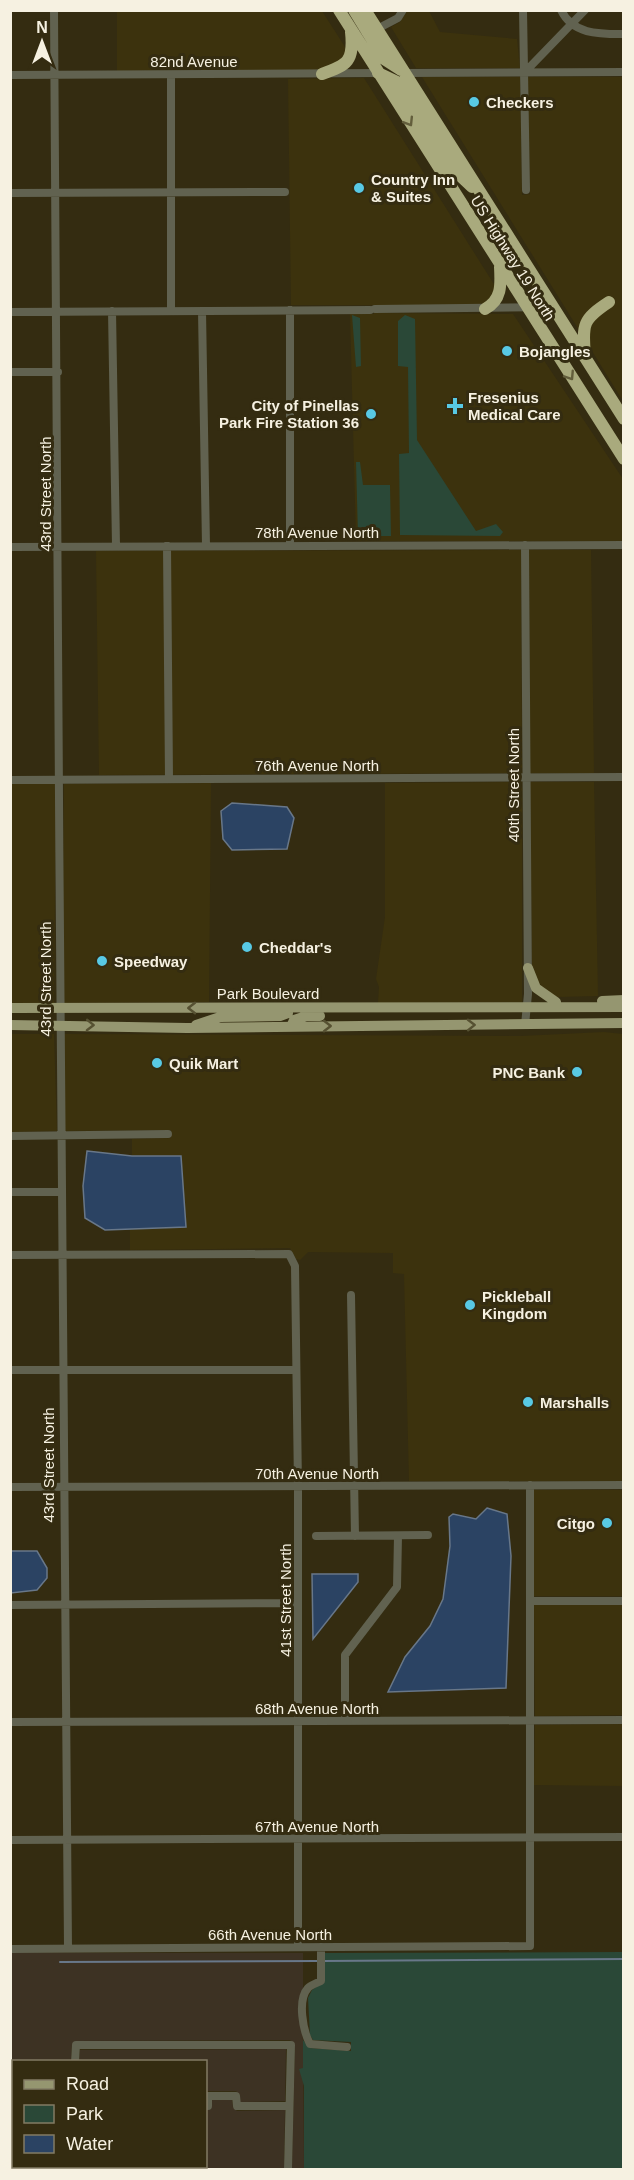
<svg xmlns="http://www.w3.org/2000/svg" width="634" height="2180" font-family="Helvetica,sans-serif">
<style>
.built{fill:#3c320d}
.industrial{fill:#3d3223}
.green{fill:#2a4837}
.water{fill:#2b4363;stroke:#687789;stroke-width:1.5}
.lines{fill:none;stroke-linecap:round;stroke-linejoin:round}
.stream{stroke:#687789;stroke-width:2}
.minor{stroke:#616250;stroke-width:8}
.major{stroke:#959670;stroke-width:10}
.highway{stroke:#a9aa7d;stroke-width:12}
.oneway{stroke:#635e3c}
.oneway2{stroke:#565132}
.poi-dot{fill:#58c9e4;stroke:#342c11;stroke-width:2}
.labels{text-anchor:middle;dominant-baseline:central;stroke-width:6;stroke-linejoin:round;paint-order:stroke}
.street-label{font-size:15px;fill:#f6f1e1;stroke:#342c11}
.poi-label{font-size:15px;font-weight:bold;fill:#f6f1e1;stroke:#342c11;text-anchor:start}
</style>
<rect width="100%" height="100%" fill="#342c11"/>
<path class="built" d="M 117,11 L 322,11 L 347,50 L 341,61 L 321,70 L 117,71 Z
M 407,11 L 429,11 L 440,32 L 517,39 L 520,68 L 416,68 L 391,27 L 400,22 Z
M 422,77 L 520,77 L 522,195 L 530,194 L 528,77 L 623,77 L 623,401 Z
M 364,78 L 497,289 L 484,305 L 380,305 L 380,313 L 513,314 L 623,479 L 623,541 L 356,541 L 350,314 L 374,314 L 374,305 L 291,305 L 288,79 Z
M 521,550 L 522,773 L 99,775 L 96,551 Z
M 529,550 L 591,550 L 594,773 L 530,773 Z
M 522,782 L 522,1002 L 378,1003 L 379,987 L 376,979 L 385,917 L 385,783 Z
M 530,782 L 594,782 L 598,996 L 557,997 L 539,985 L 532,968 Z
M 211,783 L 209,1002 L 62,1003 L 64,784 Z
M 10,784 L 56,784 L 54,1003 L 11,1003 Z
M 604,1032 L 623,1034 L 623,1481 L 409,1481 L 404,1274 L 393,1273 L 393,1253 L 308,1252 L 300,1260 L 296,1259 L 290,1248 L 130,1250 L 130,1227 L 186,1227 L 181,1156 L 132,1156 L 132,1139 L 171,1138 L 171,1130 L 65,1131 L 62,1034 L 521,1036 Z
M 11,1034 L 54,1034 L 57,1131 L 11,1132 Z
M 534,1490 L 623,1490 L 623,1596 L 534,1596 Z
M 534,1605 L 623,1605 L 623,1715 L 535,1716 Z
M 623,1724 L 623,1786 L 534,1785 L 535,1725 Z"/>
<path class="industrial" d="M 10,1953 L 303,1953 L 303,1989 L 300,1997 L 299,2016 L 303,2040 L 304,2169 L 292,2169 L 295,2045 L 290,2040 L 76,2041 L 72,2045 L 71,2061 L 14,2062 L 14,2166 L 72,2167 L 72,2169 L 11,2169 Z
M 286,2049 L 285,2101 L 240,2102 L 240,2095 L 236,2091 L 208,2091 L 206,2094 L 206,2062 L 79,2062 L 80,2050 Z
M 212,2100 L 232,2100 L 233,2107 L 237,2111 L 285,2110 L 284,2169 L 80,2167 L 206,2166 L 206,2111 L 212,2106 Z"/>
<path class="green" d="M 352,315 L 360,318 L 361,366 L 356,367 Z
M 405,315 L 415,319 L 417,440 L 476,531 L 496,524 L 503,532 L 500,536 L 400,535 L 399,454 L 409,453 L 408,367 L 398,366 L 398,321 Z
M 356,462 L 360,462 L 363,485 L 390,485 L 391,536 L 358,536 Z
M 623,1952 L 623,2169 L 304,2169 L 304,2086 L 299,2069 L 303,2068 L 303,2040 L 310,2048 L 351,2051 L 351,2042 L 313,2040 L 310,2035 L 308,1998 L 312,1990 L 325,1981 L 325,1953 Z"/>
<path class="water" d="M 232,803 L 287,807 L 294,818 L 287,849 L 232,850 L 223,839 L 221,811 Z
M 87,1151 L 132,1156 L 181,1156 L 186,1227 L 105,1230 L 85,1218 L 83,1186 Z
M 487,1508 L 507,1514 L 511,1556 L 506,1688 L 388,1692 L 405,1657 L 430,1626 L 443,1599 L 450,1546 L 449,1517 L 453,1514 L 476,1519 Z
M 10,1551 L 37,1551 L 47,1568 L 47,1578 L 37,1590 L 11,1593 Z
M 312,1574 L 358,1574 L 358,1582 L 313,1639 Z"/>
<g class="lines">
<path class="stream" d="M 323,1961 L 624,1959
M 60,1962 L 318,1961"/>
<path class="minor" d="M 54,10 C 61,656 58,1302 68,1948
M 523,10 L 526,190
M 561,10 C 573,35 600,34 624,34
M 377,29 L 398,18 L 403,10
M 405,73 L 624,72
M 524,73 L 585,10
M 10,75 L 378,73
M 171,75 L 171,311
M 10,193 L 285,192
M 375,309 L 554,307
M 112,311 L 116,546
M 202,311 L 206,546
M 10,312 L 370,310
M 10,372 L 58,372
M 167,546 L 169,779
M 290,546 L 290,310
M 10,547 L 624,545
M 10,780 L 624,777
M 525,1025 L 528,994 L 525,545
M 10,1136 L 168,1134
M 10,1192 L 61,1192
M 10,1255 L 289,1254 L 295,1266 L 298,1486 L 298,1947
M 351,1295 L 355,1536
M 10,1370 L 295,1370
M 10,1487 L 624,1485
M 316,1536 L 428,1535
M 530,1601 L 624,1601
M 10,1605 L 298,1603
M 345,1721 L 345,1655 L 397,1587 L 398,1536
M 10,1722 L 624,1720
M 10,1840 L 624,1837
M 321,1947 L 321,1981 C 317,1983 311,1985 308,1988 C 297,2000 303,2031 310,2044 L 347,2047
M 10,1949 L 530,1946 L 530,1485
M 75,2062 L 76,2045 L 291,2045 L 288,2170
M 206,2106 L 208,2106 L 208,2096 L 236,2096 L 237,2106 L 289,2106
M 76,2166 L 76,2170"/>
<path class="major" d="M 528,968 L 536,988 L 556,1002
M 602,1001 L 624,1000
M 10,1008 L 624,1007
M 10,1025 L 187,1028 L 624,1023
M 196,1025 L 220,1017 L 280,1016 L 288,1013 L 288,1008
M 291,1027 L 294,1020 L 306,1016 L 320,1016"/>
<path class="highway" d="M 339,10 L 624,459
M 354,10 L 384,59 L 401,70
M 365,10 L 624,419
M 378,73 L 399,83 L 454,170 L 472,187
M 322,74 C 348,65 354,61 351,32
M 485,309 C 502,300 501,285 500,267
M 585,355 C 582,324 583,319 609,302"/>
</g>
<defs><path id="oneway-chevron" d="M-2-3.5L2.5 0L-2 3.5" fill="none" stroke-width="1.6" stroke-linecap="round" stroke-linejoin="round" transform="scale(1.5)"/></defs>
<g class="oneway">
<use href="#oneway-chevron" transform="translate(409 122) rotate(58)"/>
<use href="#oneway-chevron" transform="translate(570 376) rotate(57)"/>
</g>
<g class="oneway2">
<use href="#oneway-chevron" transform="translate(192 1008) rotate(-180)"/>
<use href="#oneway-chevron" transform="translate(90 1025) rotate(1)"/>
<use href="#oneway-chevron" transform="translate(471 1025) rotate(-1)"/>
<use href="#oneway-chevron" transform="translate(327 1026)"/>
</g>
<g class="poi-dot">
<circle cx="474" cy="102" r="6"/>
<circle cx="359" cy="188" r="6"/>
<circle cx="507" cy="351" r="6"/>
<path d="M452 397h6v6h6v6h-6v6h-6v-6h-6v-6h6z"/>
<circle cx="371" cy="414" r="6"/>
<circle cx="247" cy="947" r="6"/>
<circle cx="102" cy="961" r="6"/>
<circle cx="157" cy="1063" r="6"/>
<circle cx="577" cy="1072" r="6"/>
<circle cx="470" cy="1305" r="6"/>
<circle cx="528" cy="1402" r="6"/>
<circle cx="607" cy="1523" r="6"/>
</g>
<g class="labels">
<g class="street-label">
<text x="194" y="61">82nd Avenue</text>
<text transform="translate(513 258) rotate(58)">US Highway 19 North</text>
<text transform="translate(45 494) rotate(-90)">43rd Street North</text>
<text x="317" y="532">78th Avenue North</text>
<text x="317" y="765">76th Avenue North</text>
<text transform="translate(513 785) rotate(-90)">40th Street North</text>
<text transform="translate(45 979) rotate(-90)">43rd Street North</text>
<text x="268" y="993">Park Boulevard</text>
<text transform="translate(48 1465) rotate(-90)">43rd Street North</text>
<text x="317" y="1473">70th Avenue North</text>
<text transform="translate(285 1600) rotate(-90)">41st Street North</text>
<text x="317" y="1708">68th Avenue North</text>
<text x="317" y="1826">67th Avenue North</text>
<text x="270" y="1934">66th Avenue North</text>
</g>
<g class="poi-label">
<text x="486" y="102">Checkers</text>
<text x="371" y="179">Country Inn<tspan x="371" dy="17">&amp; Suites</tspan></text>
<text x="519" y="351">Bojangles</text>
<text x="468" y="397">Fresenius<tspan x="468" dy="17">Medical Care</tspan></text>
<text x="359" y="405" text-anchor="end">City of Pinellas<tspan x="359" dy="17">Park Fire Station 36</tspan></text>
<text x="259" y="947">Cheddar's</text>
<text x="114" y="961">Speedway</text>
<text x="169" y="1063">Quik Mart</text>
<text x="565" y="1072" text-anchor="end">PNC Bank</text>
<text x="482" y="1296">Pickleball<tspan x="482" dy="17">Kingdom</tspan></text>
<text x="540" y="1402">Marshalls</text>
<text x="595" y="1523" text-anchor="end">Citgo</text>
</g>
</g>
<rect width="634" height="2180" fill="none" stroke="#f6f1e1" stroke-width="24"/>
<rect x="12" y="2060" width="195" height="108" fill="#342c11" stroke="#827b64" stroke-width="1.5"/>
<rect x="24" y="2080" width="30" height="9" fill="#959670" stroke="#827b64" stroke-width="1.5"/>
<text x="66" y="2090" font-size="18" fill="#f6f1e1">Road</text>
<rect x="24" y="2105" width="30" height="18" fill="#2a4837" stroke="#827b64" stroke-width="1.5"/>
<text x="66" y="2120" font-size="18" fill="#f6f1e1">Park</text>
<rect x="24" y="2135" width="30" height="18" fill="#2b4363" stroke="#827b64" stroke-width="1.5"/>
<text x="66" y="2150" font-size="18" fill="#f6f1e1">Water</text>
<g transform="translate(42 42)" stroke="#342c11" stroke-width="4.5" paint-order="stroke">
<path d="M0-4.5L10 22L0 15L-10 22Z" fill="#f6f1e1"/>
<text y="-9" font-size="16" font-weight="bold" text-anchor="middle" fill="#f6f1e1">N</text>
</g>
</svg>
